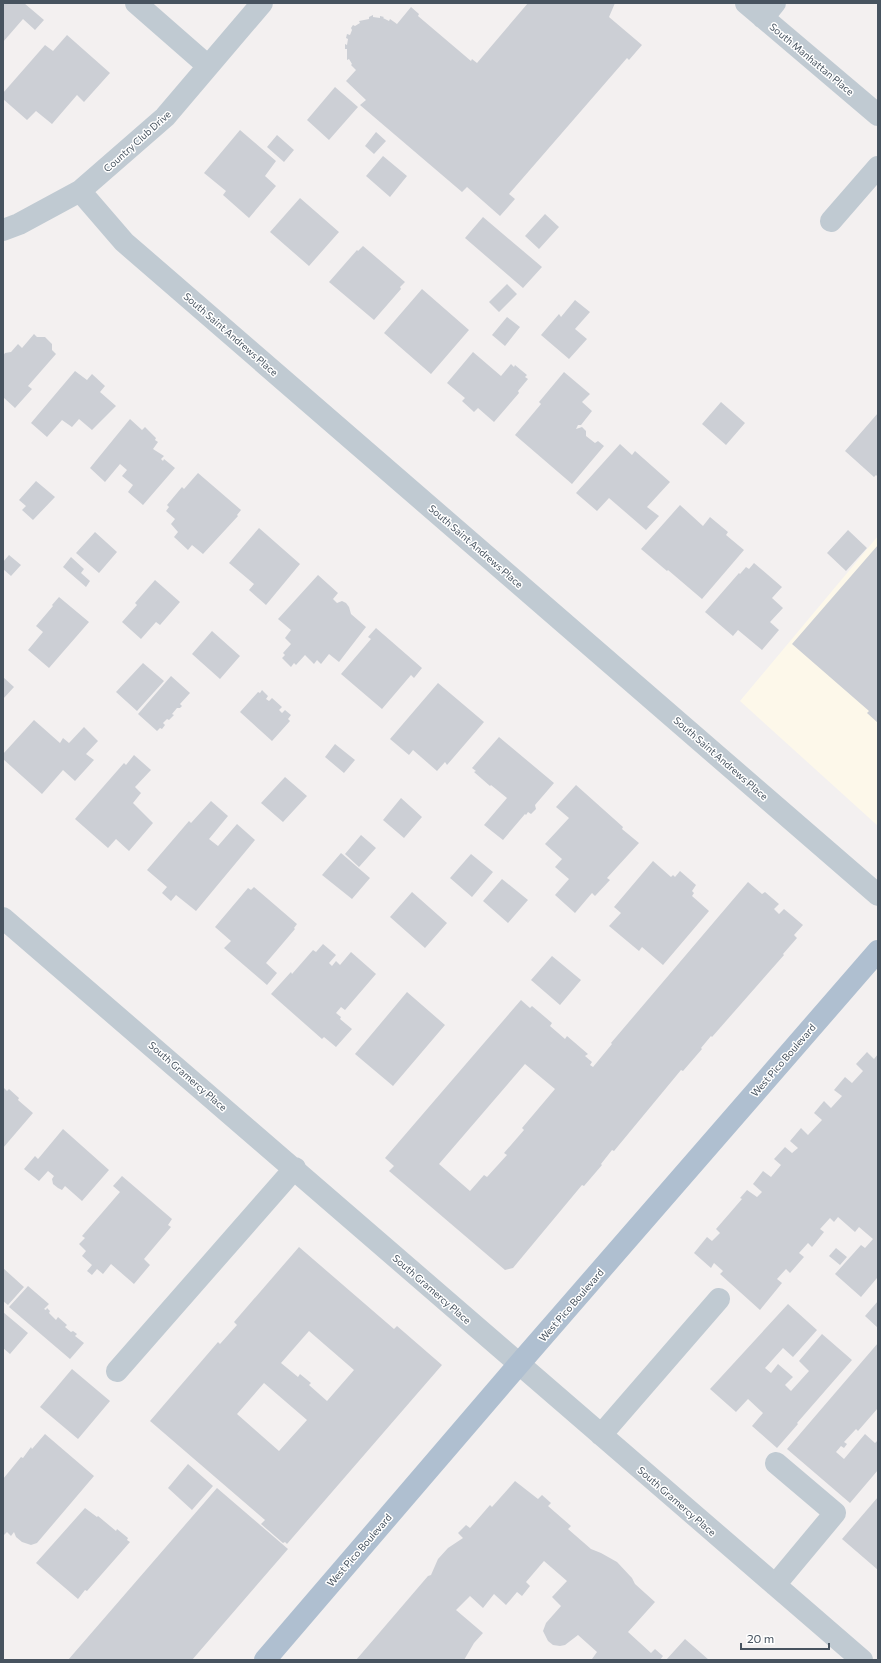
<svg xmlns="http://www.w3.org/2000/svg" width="881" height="1663" font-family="Commissioner,sans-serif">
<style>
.commercial{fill:#fdf8ea}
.building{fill:#cccfd5;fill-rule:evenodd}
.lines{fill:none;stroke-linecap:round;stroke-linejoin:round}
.minor{stroke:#c0cad2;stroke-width:22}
.major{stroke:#afbfd0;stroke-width:22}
.labels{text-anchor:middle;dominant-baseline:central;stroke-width:3;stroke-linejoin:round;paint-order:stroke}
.street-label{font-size:10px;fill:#47535f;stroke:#fff}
</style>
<rect width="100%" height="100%" fill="#f3f0f0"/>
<path class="commercial" d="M 878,536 L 878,826 L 740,701 Z"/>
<path class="building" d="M 3,3 L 24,3 L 44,20 L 35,30 L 23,19 L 3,42 Z
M 528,3 L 615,3 L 609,17 L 642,45 L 629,60 L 627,58 L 509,194 L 515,199 L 500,216 L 467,187 L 462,192 L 360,105 L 366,100 L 346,81 L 356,70 L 351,65 L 352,64 L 349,59 L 347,60 L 347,49 L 345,49 L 345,44 L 347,45 L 348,39 L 346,38 L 347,34 L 350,35 L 352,30 L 351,28 L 353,25 L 355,26 L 360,23 L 359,21 L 369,19 L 369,17 L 373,15 L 373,17 L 380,18 L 380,16 L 384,17 L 383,18 L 389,21 L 390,19 L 397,24 L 411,7 L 419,14 L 418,16 L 471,61 L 472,59 L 477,63 Z
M 67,35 L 110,73 L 84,102 L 77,95 L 52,124 L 36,111 L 27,120 L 3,99 L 3,93 L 45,45 L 53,51 Z
M 335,87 L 358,107 L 329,140 L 307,120 Z
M 240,130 L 276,161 L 265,176 L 276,186 L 249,218 L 223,195 L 226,191 L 204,173 Z
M 376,132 L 386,141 L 374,154 L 365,146 Z
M 277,135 L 294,150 L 284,162 L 267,147 Z
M 383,156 L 407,176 L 390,197 L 366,176 Z
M 300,198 L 339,232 L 309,266 L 270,232 Z
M 545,214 L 559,227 L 539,249 L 525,236 Z
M 483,217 L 542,267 L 523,288 L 465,238 Z
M 363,246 L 405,282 L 400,287 L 401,289 L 374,320 L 329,282 L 357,250 L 358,251 Z
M 507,284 L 517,294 L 499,312 L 489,302 Z
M 422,289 L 469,330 L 431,374 L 384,333 Z
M 575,300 L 590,312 L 575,329 L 587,339 L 569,359 L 541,335 L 559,314 L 561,317 Z
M 507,317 L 520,327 L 505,346 L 492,335 Z
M 34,334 L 37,337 L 45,337 L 52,344 L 52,350 L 56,354 L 28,386 L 32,389 L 15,408 L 3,397 L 3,356 L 5,353 L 11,352 L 18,344 L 22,348 Z
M 473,352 L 501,376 L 511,364 L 514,367 L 515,365 L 527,375 L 525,377 L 528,379 L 518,391 L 519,393 L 494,422 L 478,408 L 474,412 L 462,401 L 465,398 L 447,383 Z
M 75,371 L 87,380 L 92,374 L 105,386 L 100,392 L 116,406 L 92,430 L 79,419 L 72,427 L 62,420 L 47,437 L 31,423 Z
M 564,372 L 590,394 L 582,402 L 592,411 L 581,425 L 578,425 L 576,429 L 582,427 L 586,431 L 586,436 L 595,443 L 598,441 L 604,446 L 572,484 L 515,435 L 541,404 L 539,402 Z
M 721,402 L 745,423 L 726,445 L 702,424 Z
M 878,413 L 878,477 L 876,475 L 874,477 L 845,451 Z
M 130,419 L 142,430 L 145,427 L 156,438 L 155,440 L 158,442 L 153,449 L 164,456 L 161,459 L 163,461 L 164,459 L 175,468 L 143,505 L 128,492 L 133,485 L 122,476 L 127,470 L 120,464 L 105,482 L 90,468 Z
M 620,444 L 632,455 L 635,451 L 670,482 L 647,507 L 659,516 L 646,530 L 609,498 L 597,511 L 576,493 Z
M 198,473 L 241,510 L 237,515 L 238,516 L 203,554 L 192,545 L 188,550 L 174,537 L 178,532 L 171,524 L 175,519 L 166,511 L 169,507 L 167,505 L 182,487 L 184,489 Z
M 36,481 L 55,497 L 33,520 L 22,510 L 26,506 L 19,500 Z
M 680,505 L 703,526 L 710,517 L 728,532 L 726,535 L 744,550 L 702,599 L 668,570 L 667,571 L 641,549 Z
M 259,528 L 300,564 L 266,605 L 249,590 L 254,584 L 229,563 Z
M 848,530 L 867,548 L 846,571 L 827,553 Z
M 95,532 L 117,552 L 99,573 L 76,553 Z
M 878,545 L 878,723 L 867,713 L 869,711 L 792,644 Z
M 9,555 L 21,565 L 11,576 L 3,569 L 3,562 Z
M 71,557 L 84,569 L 81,573 L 90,581 L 86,587 L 63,567 Z
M 754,563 L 782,587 L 772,598 L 783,608 L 770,622 L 779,630 L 762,650 L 738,630 L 733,636 L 705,612 L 739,573 L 740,574 L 746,567 L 749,569 Z
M 318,575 L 338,593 L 333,599 L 337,603 L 342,601 L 346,603 L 349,607 L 351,614 L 366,627 L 339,662 L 329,654 L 321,664 L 317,660 L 314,664 L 305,655 L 296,665 L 294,663 L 291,667 L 282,658 L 285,655 L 283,653 L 291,644 L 285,638 L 291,630 L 278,619 Z
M 155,580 L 180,602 L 160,625 L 156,622 L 141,639 L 122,622 L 137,605 L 135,603 Z
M 59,597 L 89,622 L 49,668 L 28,650 L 43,632 L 36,626 L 53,606 L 52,605 Z
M 376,628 L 422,668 L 414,678 L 411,675 L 382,709 L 341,674 L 371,639 L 368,637 Z
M 212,631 L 240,656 L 220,679 L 192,654 Z
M 143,663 L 164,681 L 137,711 L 116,692 Z
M 171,676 L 190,693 L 180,704 L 182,706 L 180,708 L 177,708 L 172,714 L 174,715 L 169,720 L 167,719 L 163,723 L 165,725 L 162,729 L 160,728 L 157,731 L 138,714 Z
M 3,677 L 14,687 L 3,699 Z
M 438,683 L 484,722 L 447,765 L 445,762 L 437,771 L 413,750 L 409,755 L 390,739 Z
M 262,690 L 268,696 L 266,699 L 269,701 L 272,698 L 282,707 L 279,710 L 282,713 L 285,710 L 291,715 L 288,719 L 290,721 L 272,741 L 240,712 L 258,692 L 260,693 Z
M 34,720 L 60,743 L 63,738 L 69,743 L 84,727 L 98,741 L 86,754 L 94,760 L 75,781 L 63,770 L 42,794 L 3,759 L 3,754 Z
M 499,737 L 554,783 L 535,805 L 536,809 L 531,814 L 528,812 L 526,815 L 525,814 L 503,840 L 484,825 L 507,798 L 491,785 L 490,786 L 474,772 L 476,771 L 472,768 Z
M 335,744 L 355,760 L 344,773 L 325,757 Z
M 134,755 L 151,770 L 135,787 L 141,793 L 133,803 L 153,823 L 129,851 L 116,839 L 108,848 L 75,819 L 124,763 L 126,765 Z
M 285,777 L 307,796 L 283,822 L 261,803 Z
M 576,785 L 623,827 L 622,829 L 639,843 L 607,878 L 610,880 L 595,896 L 592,893 L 575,913 L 555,895 L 569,879 L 555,867 L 562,859 L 545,844 L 569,818 L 556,807 Z
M 401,798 L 422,817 L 404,838 L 383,820 Z
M 211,801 L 228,816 L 209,839 L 218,846 L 237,824 L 255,840 L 196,911 L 176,895 L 171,901 L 162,893 L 167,887 L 147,870 L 189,821 L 191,823 Z
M 361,835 L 376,848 L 359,867 L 345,854 Z
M 341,853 L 370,878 L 352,899 L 322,875 Z
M 471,854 L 493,872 L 472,897 L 450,878 Z
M 653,861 L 671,877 L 673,875 L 675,877 L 680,871 L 696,885 L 692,891 L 694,893 L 692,896 L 709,911 L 663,965 L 642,947 L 639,951 L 609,926 L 621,913 L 614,907 Z
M 502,879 L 528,900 L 508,923 L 483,901 Z
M 748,882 L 762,894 L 765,892 L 779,904 L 774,909 L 779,914 L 784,909 L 803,925 L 794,935 L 797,938 L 783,954 L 784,955 L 712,1037 L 711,1036 L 701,1048 L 702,1049 L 683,1071 L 681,1070 L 614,1151 L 612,1150 L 601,1164 L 602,1165 L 584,1186 L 582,1185 L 513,1268 L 505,1270 L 389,1171 L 394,1166 L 385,1158 L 521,1000 L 530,1008 L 532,1006 L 552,1023 L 550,1026 L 565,1039 L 567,1036 L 588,1054 L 585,1056 L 592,1062 L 590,1065 L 593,1067 L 612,1044 L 611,1043 ZM 525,1064 L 555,1089 L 522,1128 L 524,1130 L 504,1153 L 507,1155 L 487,1177 L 484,1175 L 470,1191 L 439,1164 Z
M 254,887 L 297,924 L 294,928 L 295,929 L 266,963 L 277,973 L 267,985 L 224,948 L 231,941 L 215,927 L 248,888 L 251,890 Z
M 412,892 L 447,923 L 425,948 L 390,917 Z
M 323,944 L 336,955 L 329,963 L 332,966 L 336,961 L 340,965 L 351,952 L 376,974 L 345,1010 L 341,1007 L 336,1013 L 341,1017 L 340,1019 L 352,1029 L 336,1047 L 324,1037 L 322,1039 L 271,994 L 291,972 L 292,974 L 313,950 L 316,952 Z
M 552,956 L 581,980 L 560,1005 L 531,980 Z
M 407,992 L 445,1025 L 393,1086 L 355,1054 Z
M 867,1052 L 874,1059 L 878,1054 L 878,1279 L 877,1278 L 861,1297 L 835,1274 L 861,1245 L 865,1248 L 873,1239 L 859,1227 L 855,1232 L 838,1217 L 834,1222 L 830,1218 L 820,1229 L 824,1232 L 812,1247 L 808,1243 L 799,1253 L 804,1257 L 790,1273 L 786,1269 L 777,1279 L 782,1283 L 760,1310 L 720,1274 L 723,1271 L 714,1263 L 711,1268 L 694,1253 L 707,1237 L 712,1241 L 720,1233 L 716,1229 L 742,1199 L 740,1198 L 747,1190 L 757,1197 L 762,1192 L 753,1184 L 763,1171 L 771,1177 L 781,1165 L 774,1159 L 785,1147 L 792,1153 L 798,1148 L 790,1141 L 801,1128 L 808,1135 L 822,1120 L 814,1113 L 824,1101 L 831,1108 L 842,1096 L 834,1090 L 845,1077 L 852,1083 L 863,1071 L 856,1064 Z
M 3,1087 L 7,1091 L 9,1089 L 19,1098 L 18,1100 L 33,1113 L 3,1148 Z
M 63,1129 L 109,1170 L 82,1201 L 65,1186 L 62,1190 L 58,1188 L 53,1184 L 52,1179 L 54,1176 L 48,1171 L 39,1181 L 24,1169 L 35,1156 L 38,1159 Z
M 122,1176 L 172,1219 L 168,1225 L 171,1227 L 144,1259 L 150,1265 L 134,1284 L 111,1264 L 103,1274 L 97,1269 L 92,1275 L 87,1271 L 92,1265 L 82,1256 L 86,1251 L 79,1244 L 85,1238 L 82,1236 L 120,1192 L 113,1186 Z
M 299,1247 L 394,1329 L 397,1326 L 442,1365 L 287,1544 L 285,1542 L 283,1543 L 261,1524 L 265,1520 L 150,1421 L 218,1342 L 220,1344 L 237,1325 L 234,1322 ZM 309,1331 L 354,1370 L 327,1401 L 309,1385 L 311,1383 L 300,1374 L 298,1377 L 281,1363 ZM 264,1383 L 307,1420 L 279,1451 L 237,1414 Z
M 836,1248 L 847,1257 L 840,1265 L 829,1256 Z
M 3,1268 L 24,1287 L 8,1305 L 3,1301 Z
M 28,1286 L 49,1304 L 44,1309 L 46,1310 L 47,1308 L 50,1311 L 49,1313 L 56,1320 L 58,1317 L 67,1325 L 65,1327 L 71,1332 L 73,1331 L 77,1334 L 75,1336 L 84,1343 L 70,1359 L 9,1307 Z
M 878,1301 L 878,1328 L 865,1316 Z
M 788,1304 L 817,1330 L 793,1357 L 783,1348 L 765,1368 L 771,1373 L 778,1364 L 793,1377 L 785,1385 L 791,1391 L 809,1371 L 799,1361 L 822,1334 L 852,1360 L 797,1423 L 798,1424 L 777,1448 L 752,1426 L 763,1413 L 748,1399 L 736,1412 L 710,1389 Z
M 3,1312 L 28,1333 L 10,1354 L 3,1348 Z
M 878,1343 L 878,1408 L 858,1431 L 856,1429 L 844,1442 L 847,1444 L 844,1448 L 841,1446 L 836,1452 L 844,1459 L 865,1434 L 875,1443 L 878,1440 L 878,1470 L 850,1503 L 787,1449 Z
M 72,1369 L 110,1401 L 78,1439 L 40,1407 Z
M 45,1434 L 94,1476 L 37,1543 L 31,1545 L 22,1542 L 16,1537 L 14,1532 L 11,1536 L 7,1532 L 3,1536 L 3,1479 L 21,1457 L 23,1458 L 31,1447 L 32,1449 Z
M 188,1464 L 213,1486 L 192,1510 L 168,1488 Z
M 515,1481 L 538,1499 L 542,1495 L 551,1503 L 548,1506 L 571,1526 L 568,1529 L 591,1549 L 601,1553 L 617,1562 L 632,1578 L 635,1584 L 655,1602 L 628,1632 L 651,1653 L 655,1649 L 663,1656 L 660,1660 L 593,1660 L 592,1659 L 597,1652 L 578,1635 L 565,1645 L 560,1646 L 553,1645 L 548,1641 L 543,1631 L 546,1623 L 561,1606 L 552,1597 L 567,1581 L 544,1561 L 526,1582 L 530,1586 L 522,1596 L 517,1592 L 506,1605 L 494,1594 L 483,1608 L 470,1596 L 456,1610 L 483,1633 L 474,1643 L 464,1660 L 356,1660 L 428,1576 L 431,1575 L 438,1559 L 448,1548 L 463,1538 L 458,1533 L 466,1525 L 470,1528 L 490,1505 L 492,1507 Z
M 217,1488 L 288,1549 L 192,1660 L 68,1660 Z
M 878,1497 L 878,1570 L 842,1539 Z
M 85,1508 L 97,1517 L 98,1516 L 116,1531 L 117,1529 L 128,1538 L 127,1540 L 130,1542 L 87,1591 L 85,1590 L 78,1599 L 36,1563 Z
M 685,1639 L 709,1660 L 666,1660 Z"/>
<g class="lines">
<path class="minor" d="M 136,3 L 208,66
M 746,3 L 878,115
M 763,18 L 775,3
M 80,191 L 124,242 L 878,895
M 831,221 L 878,167
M 3,230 L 19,224 L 80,191 L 165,117 L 262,3
M 3,918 C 290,1164 575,1413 862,1660
M 117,1371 L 295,1168
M 601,1435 L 719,1299
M 775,1585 L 835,1513 L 776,1463"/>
<path class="major" d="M 265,1660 L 519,1364 L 878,951"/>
</g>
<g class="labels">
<g class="street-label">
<text transform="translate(812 59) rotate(40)">South Manhattan Place</text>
<text transform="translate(137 141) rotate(-42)">Country Club Drive</text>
<text transform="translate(231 334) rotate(41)">South Saint Andrews Place</text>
<text transform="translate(476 546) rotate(41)">South Saint Andrews Place</text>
<text transform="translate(721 758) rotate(41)">South Saint Andrews Place</text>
<text transform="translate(783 1060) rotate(-49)">West Pico Boulevard</text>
<text transform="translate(188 1076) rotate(41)">South Gramercy Place</text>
<text transform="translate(432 1289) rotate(41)">South Gramercy Place</text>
<text transform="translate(571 1305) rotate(-49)">West Pico Boulevard</text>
<text transform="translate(677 1501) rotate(41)">South Gramercy Place</text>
<text transform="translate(359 1550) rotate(-49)">West Pico Boulevard</text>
</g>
</g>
<rect width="881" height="1663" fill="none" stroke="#47535f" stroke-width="8"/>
<path d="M741 1643v6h88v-6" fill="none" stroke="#47535f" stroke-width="2"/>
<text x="747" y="1643" font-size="12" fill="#47535f" stroke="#ffffff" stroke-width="3" paint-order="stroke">20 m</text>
</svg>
